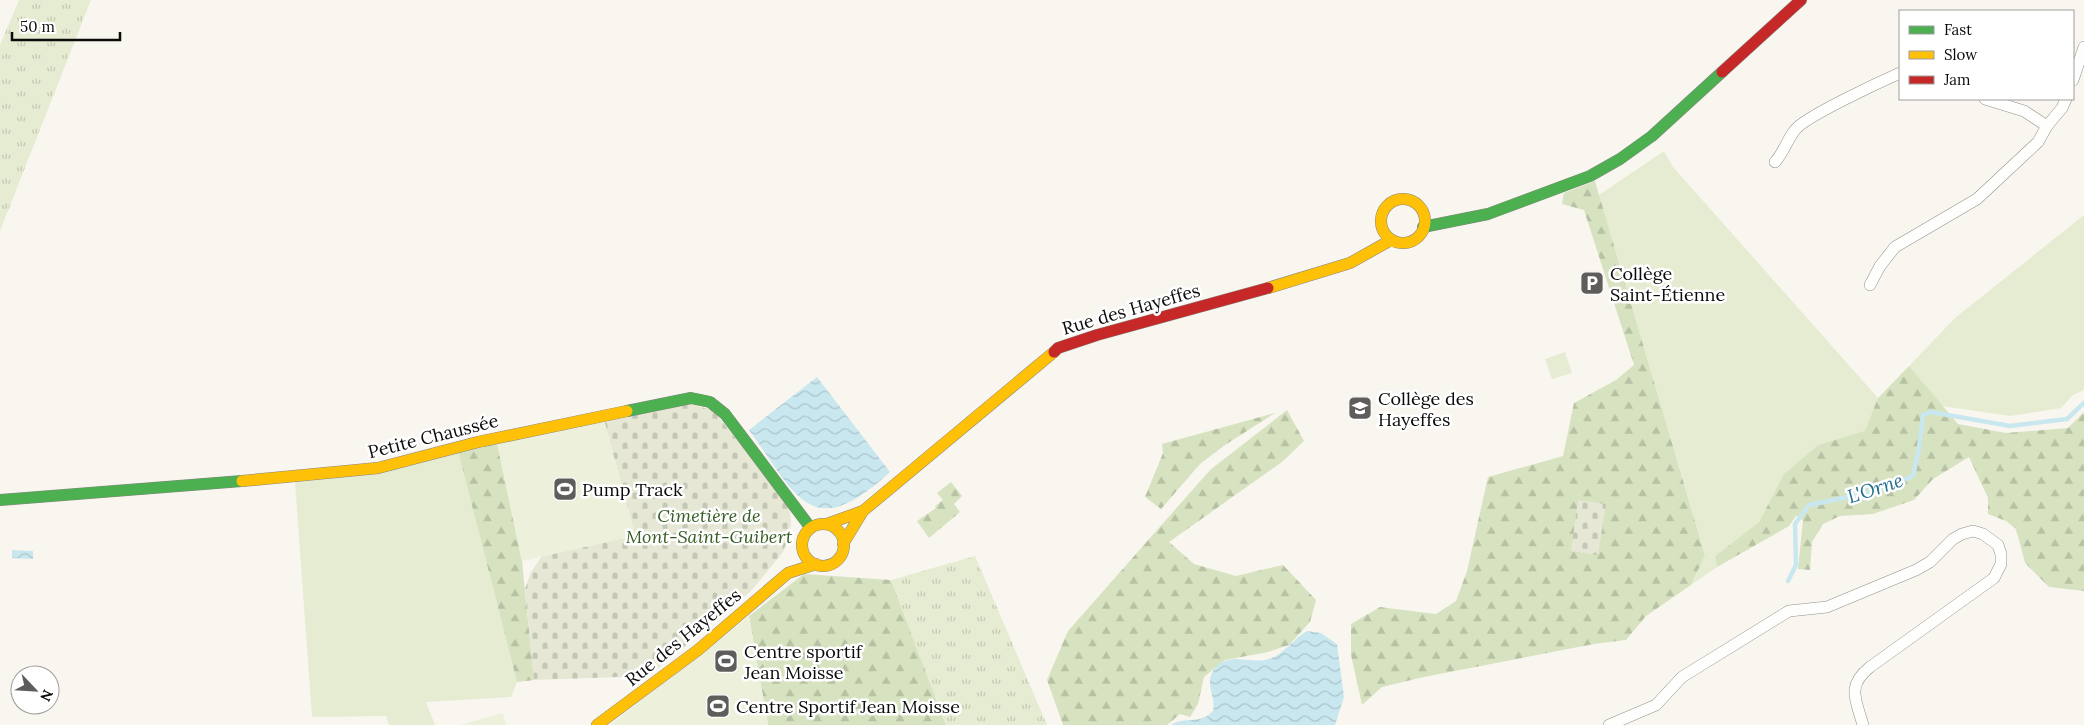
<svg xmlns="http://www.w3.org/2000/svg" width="2084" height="725" font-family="Lora,serif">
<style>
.grass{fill:#e5ecd1}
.forest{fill:url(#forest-firs)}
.cemetery{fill:url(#cemetery-stones)}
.park{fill:url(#park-tufts)}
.pitch{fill:#edf0da}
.water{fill:url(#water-waves)}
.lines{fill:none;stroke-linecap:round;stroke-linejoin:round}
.stream{stroke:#c9e7ef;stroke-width:4.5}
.street-casing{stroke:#92918e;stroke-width:12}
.fast-casing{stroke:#898784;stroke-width:12}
.slow-casing{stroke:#898784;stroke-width:12}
.jam-casing{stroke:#898784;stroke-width:12}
.street{stroke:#fefefd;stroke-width:11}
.fast{stroke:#4caf50;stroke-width:11}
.slow{stroke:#ffc107;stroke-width:11}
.jam{stroke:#c62828;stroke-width:11}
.labels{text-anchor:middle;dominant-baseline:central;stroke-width:5;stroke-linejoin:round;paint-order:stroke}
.poi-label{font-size:18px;fill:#0b0b0b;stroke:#fff;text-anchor:start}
.street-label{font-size:18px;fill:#0b0b0b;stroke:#fff}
.park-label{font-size:18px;font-style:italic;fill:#365c23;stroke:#fff}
.water-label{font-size:19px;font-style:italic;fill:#226e90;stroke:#fff}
</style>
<defs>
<pattern id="forest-firs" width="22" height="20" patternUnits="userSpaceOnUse" patternTransform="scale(1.25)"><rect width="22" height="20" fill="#d7e3c0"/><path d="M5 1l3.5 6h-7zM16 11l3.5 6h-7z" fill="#b7c1a4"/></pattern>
<pattern id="cemetery-stones" width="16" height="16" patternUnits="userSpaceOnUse" patternTransform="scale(1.25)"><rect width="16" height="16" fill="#e6e8d5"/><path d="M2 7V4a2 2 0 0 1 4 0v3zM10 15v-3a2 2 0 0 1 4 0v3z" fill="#c4c6b6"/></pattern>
<pattern id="park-tufts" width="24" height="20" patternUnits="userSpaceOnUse" patternTransform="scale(1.25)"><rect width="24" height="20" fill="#e5ecd1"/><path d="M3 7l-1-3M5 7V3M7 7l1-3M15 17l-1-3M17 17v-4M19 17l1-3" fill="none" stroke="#c3c9b2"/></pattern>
<pattern id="water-waves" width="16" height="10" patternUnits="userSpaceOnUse" patternTransform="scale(1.25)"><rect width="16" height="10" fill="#c9e7ef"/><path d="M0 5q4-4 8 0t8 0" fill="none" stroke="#abc5cc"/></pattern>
</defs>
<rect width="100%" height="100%" fill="#f9f6ef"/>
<path class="grass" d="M 1664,151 L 1673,167 L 1878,398 L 1866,431 L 1818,445 L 1784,474 L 1759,522 L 1715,556 L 1717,567 L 1691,585 L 1705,554 L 1599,195 Z
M 2084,215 L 2084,390 L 2073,395 L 2061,408 L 2010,416 L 1942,406 L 1909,366 L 1955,318 Z
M 1565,352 L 1572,373 L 1552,379 L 1545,359 Z
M 458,451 L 517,682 L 511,697 L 426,702 L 435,725 L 389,725 L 386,716 L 312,717 L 295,482 Z"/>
<path class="forest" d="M 1595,181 L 1705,555 L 1691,585 L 1646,616 L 1626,640 L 1594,644 L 1424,677 L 1382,687 L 1362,705 L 1351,655 L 1351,624 L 1380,607 L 1436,614 L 1456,601 L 1467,571 L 1488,477 L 1563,456 L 1574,403 L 1616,380 L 1634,365 L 1584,210 L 1562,204 L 1564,193 Z
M 1909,366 L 1958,424 L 2006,433 L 2068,428 L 2084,412 L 2084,591 L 2049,587 L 2025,563 L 2016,529 L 2006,521 L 1988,514 L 1988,498 L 1969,457 L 1933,479 L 1914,500 L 1873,514 L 1840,516 L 1823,524 L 1812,542 L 1810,570 L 1798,569 L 1803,520 L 1796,516 L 1789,526 L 1717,567 L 1715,556 L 1759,522 L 1784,474 L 1818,445 L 1865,431 L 1878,398 Z
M 1287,410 L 1304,441 L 1282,462 L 1169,542 L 1194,564 L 1236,576 L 1283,565 L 1316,600 L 1310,622 L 1289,645 L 1268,652 L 1225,660 L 1204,677 L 1198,704 L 1190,717 L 1180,714 L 1167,725 L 1063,725 L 1047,680 L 1068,631 L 1210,470 Z
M 1275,413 L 1225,445 L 1200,464 L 1161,509 L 1145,497 L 1163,453 L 1162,444 Z
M 497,443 L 522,561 L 534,680 L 517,682 L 458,451 Z
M 951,482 L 962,496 L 954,504 L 960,512 L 929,538 L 917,521 L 936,508 L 935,506 L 943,500 L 937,493 Z
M 804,574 L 891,580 L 946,725 L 768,725 L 749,616 Z"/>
<path class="cemetery" d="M 689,403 L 714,411 L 790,508 L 791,525 L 788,539 L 783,552 L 766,573 L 750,592 L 649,676 L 534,680 L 525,589 L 531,572 L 542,556 L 635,535 L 604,420 Z
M 1578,500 L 1606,504 L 1598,555 L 1571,551 Z"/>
<path class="park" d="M 19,0 L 91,0 L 0,231 L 0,45 Z
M 975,556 L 1047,725 L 946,725 L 891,580 Z"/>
<path class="pitch" d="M 604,420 L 635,536 L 522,561 L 497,443 Z
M 749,616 L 768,725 L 610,725 Z
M 503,713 L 506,725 L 460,725 Z"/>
<path class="water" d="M 817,377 L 890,472 C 811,545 797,496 749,430 Z
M 12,550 L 33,551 L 33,559 L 12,558 Z
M 1307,631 L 1321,633 L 1337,644 L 1344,697 L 1335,725 L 1171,725 C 1184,716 1201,725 1213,711 C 1216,698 1206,686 1212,673 C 1223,651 1246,663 1265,660 C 1282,657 1293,639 1307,631 Z"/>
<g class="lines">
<path class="stream" d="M 1788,581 L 1796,565 L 1795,524 L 1809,505 C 1845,498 1879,491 1913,476 L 1919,448 L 1923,415 L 1931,412 L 2010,426 L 2067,419 L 2084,403"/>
<g class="street-casing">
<path id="street" d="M 2073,80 L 2084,47
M 1985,99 L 2024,111 L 2047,126
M 1775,162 C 1784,152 1787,140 1795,130 C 1804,117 1882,81 1900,73
M 1870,285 L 1880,266 L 1895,247 L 1977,199 L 2038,142 L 2047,126 L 2062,108 L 2066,99
M 1609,725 L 1656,705 L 1682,677 L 1784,614 L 1789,611 L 1827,607 L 1916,570 L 1930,562 L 1953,539 L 1962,534 L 1973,531 L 1983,534 L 1998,545 L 2001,554 L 2001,564 L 1994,578 L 1870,667 C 1846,686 1856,700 1863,725"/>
</g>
<g class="fast-casing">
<path id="fast" d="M 1423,227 L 1488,214 L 1590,176 L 1620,159 L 1652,136 L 1722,72
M 627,411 L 691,398 L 710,402 L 725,414 L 810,527
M 0,500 L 242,481"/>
</g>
<g class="slow-casing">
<path id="slow" d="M1381 221a22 22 0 1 1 44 0a22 22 0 1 1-44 0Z
M 1268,288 L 1350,263 L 1391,240
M 242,481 L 378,468 L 478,442 L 627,411
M802 545a21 21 0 1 1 42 0a21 21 0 1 1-42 0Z
M 827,524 L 863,511
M 843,544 L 863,511 L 1054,352
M 597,725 L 698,650 L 788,573 L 816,564"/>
</g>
<g class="jam-casing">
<path id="jam" d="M 1722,72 L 1801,0
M 1054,352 L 1058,348 L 1097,335 L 1268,288"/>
</g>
<use href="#street" class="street"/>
<use href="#fast" class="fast"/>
<use href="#slow" class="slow"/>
<use href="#jam" class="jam"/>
</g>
<defs>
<g id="parking-square" transform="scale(1.25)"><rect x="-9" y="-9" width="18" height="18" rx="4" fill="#5e5d5b" stroke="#fff"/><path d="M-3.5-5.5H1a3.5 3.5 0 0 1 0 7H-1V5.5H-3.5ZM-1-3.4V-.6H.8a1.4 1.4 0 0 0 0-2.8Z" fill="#fff"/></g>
<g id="school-square" transform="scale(1.25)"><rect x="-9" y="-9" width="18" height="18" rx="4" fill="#5e5d5b" stroke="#fff"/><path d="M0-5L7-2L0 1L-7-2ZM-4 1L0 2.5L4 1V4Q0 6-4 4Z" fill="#fff"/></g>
<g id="stadium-square" transform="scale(1.25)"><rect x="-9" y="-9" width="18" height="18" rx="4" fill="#5e5d5b" stroke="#fff"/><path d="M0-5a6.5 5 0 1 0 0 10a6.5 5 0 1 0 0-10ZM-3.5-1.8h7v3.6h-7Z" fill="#fff"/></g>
</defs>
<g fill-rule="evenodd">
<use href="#parking-square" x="1592" y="283"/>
<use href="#school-square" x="1360" y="408"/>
<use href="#stadium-square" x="565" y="489"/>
<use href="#stadium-square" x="726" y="661"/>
<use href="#stadium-square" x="718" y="706"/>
</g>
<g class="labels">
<g class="poi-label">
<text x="1610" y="273">Collège<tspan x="1610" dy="21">Saint-Étienne</tspan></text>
<text x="1378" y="398">Collège des<tspan x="1378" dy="21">Hayeffes</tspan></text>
<text x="582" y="489">Pump Track</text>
<text x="744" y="651">Centre sportif<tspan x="744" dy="21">Jean Moisse</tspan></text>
<text x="736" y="706">Centre Sportif Jean Moisse</text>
</g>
<g class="street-label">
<text transform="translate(1131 309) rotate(-16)">Rue des Hayeffes</text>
<text transform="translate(433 436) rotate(-14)">Petite Chaussée</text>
<text transform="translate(683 637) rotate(-39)">Rue des Hayeffes</text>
</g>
<g class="park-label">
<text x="709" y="515">Cimetière de<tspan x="709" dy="21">Mont-Saint-Guibert</tspan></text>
</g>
<g class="water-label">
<text transform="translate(1875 488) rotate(-18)">L'Orne</text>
</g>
</g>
<rect x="1899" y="10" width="175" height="90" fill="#ffffff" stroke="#9d9d9d"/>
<rect x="1909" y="26" width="25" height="8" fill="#4caf50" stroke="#9d9d9d"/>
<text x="1944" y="35" font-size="15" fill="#0b0b0b">Fast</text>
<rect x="1909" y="51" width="25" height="8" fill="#ffc107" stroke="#9d9d9d"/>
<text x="1944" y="60" font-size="15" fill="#0b0b0b">Slow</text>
<rect x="1909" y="76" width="25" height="8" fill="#c62828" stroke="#9d9d9d"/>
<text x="1944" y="85" font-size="15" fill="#0b0b0b">Jam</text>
<g transform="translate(35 690) rotate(115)"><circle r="24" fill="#ffffff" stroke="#9d9d9d"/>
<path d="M0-4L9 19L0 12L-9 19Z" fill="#5e5d5b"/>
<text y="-8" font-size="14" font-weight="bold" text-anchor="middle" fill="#0b0b0b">N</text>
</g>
<path d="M12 32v8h108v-8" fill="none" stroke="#0b0b0b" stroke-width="2.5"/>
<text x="20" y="32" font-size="15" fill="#0b0b0b" stroke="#ffffff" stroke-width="4" paint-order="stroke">50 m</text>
</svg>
